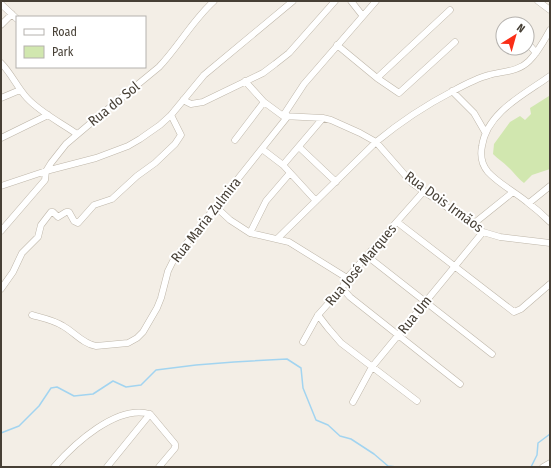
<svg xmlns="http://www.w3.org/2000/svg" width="551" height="468" font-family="'Fira Sans Condensed',sans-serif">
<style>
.green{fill:#d1e7af}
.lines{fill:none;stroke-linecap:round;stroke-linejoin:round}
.stream{stroke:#a2d4f0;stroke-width:1.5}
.minor-casing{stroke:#beb6a9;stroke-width:7}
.minor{stroke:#fff;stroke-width:6}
.labels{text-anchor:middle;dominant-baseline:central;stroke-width:4;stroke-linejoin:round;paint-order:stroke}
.street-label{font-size:14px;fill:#463f35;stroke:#fff}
</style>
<rect width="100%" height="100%" fill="#f3eee6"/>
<path class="green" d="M 549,96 L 550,169 L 532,175 L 524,183 C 517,178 514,172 508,167 C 503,162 498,159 493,154 L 494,144 L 510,122 L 520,116 L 525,120 L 531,114 L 530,108 Z"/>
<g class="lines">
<path class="stream" d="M 1,433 L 19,426 L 39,406 L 51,388 L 57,387 L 74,396 L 93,394 L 113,381 L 126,387 L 141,385 L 156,370 L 196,365 L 234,362 L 287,359 L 301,368 L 303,388 L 316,420 L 328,425 L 340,436 L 351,439 L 374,454 L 388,466 L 397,467
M 531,467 L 537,455 L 538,443 L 550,434"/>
<g class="minor-casing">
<path id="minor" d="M 351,1 L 362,15
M 538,1 L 550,10
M 1,4 L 17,19
M 1,25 L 12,14
M 527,42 L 536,53
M 337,45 L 377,78 L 399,93 L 455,42
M 1,63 C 11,73 17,87 27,98 C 41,113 60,122 77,134
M 550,76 C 525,94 487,112 482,146 C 480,156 482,165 488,172 C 499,184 515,192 527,202 C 535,208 543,215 550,222
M 377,78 L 450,10
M 245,81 L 264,102 L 283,116 L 323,118 L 331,120 L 360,133 L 376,142 L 412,183 L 483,232 L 500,237 L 550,243
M 452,91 L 474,113 L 485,132
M 1,98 L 20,90
M 183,100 L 191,104 L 203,102 L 263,73 L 275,64 L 289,53 L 335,1
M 283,116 L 304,84 L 376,1
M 1,138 L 48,115
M 235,140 L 264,102
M 299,147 L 336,182
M 262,149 L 283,165 L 316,201
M 283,165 L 323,118
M 1,186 L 46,171 L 96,158 L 128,146 L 140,139 L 160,125 L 171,115 L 204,75 L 293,1
M 529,203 L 550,186
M 216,207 L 230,220 L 250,233 L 289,242 L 347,278
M 397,222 L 514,312 L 521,309 L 550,284
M 472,225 L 513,192
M 1,231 L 45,180 L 46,171 L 51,163 L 66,144 L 92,122 L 159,67 C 179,46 192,21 214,1
M 250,233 L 266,201 L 290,173
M 277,239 L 376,142 C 399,123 426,105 453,91 C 464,85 477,78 489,75 C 503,71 518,72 529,61 C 538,52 544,41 550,30
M 367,256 L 492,354
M 342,288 L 350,297 L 460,384
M 1,289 L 13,272 L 22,253 L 38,237 L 41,225 L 51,212 L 53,212 L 58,217 L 66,212 L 69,212 L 74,221 L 78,223 L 94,205 L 112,199 L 137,176 L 155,163 L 175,144 L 181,135 L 171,115
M 32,315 C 43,318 54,320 63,326 C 74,332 83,344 96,346 L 128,343 L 137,338 L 143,332 L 157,308 L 161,298 L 168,271 L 174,259 L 288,116
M 318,315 L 328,328 L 341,343 L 417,401
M 303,342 L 318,315 L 342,288 L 347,278 L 424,191
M 353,402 L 372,367 L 483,232
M 54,467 C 74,444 117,404 150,414 L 175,444 L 175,448 L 159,467
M 107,467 L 150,414
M 543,467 L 550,463"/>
</g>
<use href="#minor" class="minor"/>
</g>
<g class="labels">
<g class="street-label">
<text transform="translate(114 104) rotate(-39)">Rua do Sol</text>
<text transform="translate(444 202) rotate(36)">Rua Dois Irmãos</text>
<text transform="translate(206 220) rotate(-52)">Rua Maria Zulmira</text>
<text transform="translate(361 265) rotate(-50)">Rua José Marques</text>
<text transform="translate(415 315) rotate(-51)">Rua Um</text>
</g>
</g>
<rect width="551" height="468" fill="none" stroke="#463f35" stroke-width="4"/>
<rect x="16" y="16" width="130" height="52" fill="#ffffff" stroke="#b5b2ae"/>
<rect x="24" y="29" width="20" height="6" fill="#ffffff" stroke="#b5b2ae"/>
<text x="52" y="36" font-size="12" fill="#463f35">Road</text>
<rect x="24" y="46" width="20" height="12" fill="#d1e7af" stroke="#b5b2ae"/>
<text x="52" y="56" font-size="12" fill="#463f35">Park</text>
<g transform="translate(515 36) rotate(37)"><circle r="19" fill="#ffffff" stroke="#b5b2ae"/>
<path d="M0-3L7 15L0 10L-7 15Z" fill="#fa2e17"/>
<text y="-6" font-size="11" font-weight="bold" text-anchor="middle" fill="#463f35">N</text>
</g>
</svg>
